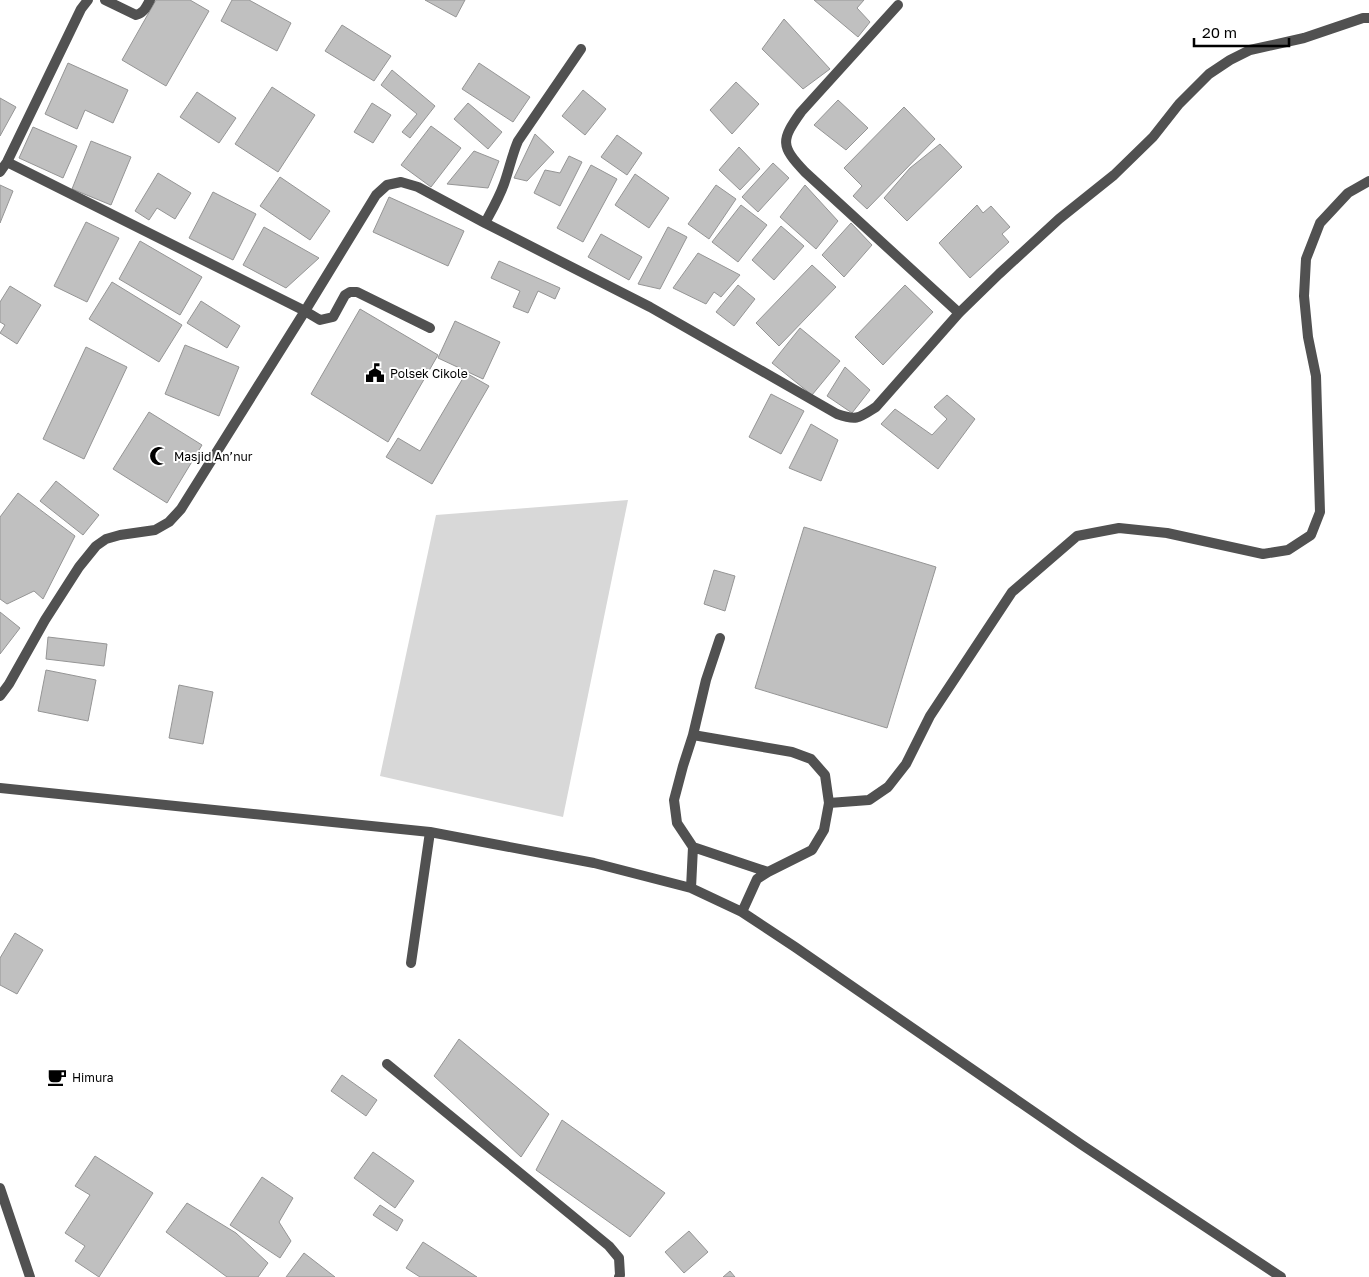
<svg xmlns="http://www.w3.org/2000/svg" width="1369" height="1277" font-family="'Golos Text',sans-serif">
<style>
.green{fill:#d8d8d8}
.building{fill:#c0c0c0;stroke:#959595}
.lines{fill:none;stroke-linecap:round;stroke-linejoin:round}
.service{stroke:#515151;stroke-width:10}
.minor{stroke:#515151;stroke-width:10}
.tertiary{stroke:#515151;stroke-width:10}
.labels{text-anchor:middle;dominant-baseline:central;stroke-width:4;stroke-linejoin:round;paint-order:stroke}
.poi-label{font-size:12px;fill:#000;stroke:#fff;text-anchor:start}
</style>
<rect width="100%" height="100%" fill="#fff"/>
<path class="green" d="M 628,500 L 563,817 L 380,776 L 436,515 Z"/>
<path class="building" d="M 156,0 L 190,0 L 209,11 L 166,86 L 122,60 Z
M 232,0 L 249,0 L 291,23 L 277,51 L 221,21 Z
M 425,0 L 465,0 L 456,17 Z
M 814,0 L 864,0 L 857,8 L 870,22 L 858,37 Z
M 784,19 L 830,69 L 803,89 L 762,49 Z
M 342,25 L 391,56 L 374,81 L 325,51 Z
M 68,63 L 128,90 L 113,123 L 85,110 L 77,129 L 45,114 Z
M 479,63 L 530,97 L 513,122 L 462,89 Z
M 392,70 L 435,106 L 410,138 L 402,132 L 417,114 L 381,85 Z
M 736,82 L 759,104 L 732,134 L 710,110 Z
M 272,87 L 315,115 L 278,172 L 235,144 Z
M 583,90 L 606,109 L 585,135 L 562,116 Z
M 197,92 L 236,118 L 219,143 L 180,117 Z
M 0,98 L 16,107 L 0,136 Z
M 838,100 L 868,128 L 846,150 L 814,125 Z
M 372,103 L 391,115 L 373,143 L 354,132 Z
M 468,103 L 502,132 L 488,149 L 454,119 Z
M 904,107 L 935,139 L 867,209 L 853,196 L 862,186 L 844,168 Z
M 431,126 L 461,148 L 431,187 L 401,165 Z
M 33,127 L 77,146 L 63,178 L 19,158 Z
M 535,134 L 554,152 L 527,181 L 514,178 Z
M 617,135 L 642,153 L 627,175 L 601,157 Z
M 91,141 L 131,157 L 111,205 L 72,189 Z
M 940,144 L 962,167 L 907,221 L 884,198 L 910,168 Z
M 739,147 L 760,169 L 740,190 L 719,170 Z
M 474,151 L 499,161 L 488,188 L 447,184 Z
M 569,156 L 582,162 L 560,206 L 534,193 L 545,170 L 560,173 Z
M 773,163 L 789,178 L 758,212 L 742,197 Z
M 591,165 L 617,179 L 583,242 L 557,228 Z
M 158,173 L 191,193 L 175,219 L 157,208 L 149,220 L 135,211 Z
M 635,174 L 669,198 L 649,228 L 615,205 Z
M 280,177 L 330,211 L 310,240 L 260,206 Z
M 0,185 L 13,191 L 0,223 Z
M 716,185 L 736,199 L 709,239 L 688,224 Z
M 805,185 L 838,221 L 816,249 L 780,217 Z
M 213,192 L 256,214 L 233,260 L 189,238 Z
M 389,197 L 464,231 L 448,266 L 373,232 Z
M 741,205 L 767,225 L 738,262 L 712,242 Z
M 977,205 L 983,213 L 991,206 L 1010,227 L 1002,234 L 1009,242 L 970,278 L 939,243 Z
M 86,222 L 119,238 L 87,302 L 54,286 Z
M 851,223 L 872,245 L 844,277 L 822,255 Z
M 781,226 L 804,246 L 774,280 L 752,260 Z
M 264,227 L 319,258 L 286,288 L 243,265 Z
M 668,227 L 687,237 L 660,289 L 638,284 Z
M 601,234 L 642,257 L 629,280 L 588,257 Z
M 140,241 L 202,277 L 180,315 L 119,279 Z
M 698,253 L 740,275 L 721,297 L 714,292 L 706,304 L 673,288 Z
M 499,261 L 560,288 L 555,299 L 538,291 L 528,313 L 513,307 L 520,291 L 491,278 Z
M 812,265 L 836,287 L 779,346 L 756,323 Z
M 112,282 L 182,325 L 159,362 L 89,319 Z
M 738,285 L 755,299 L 734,326 L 716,312 Z
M 905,285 L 933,312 L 883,365 L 855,337 Z
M 10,286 L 41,305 L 17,344 L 0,333 L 5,325 L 0,322 L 0,302 Z
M 201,301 L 240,326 L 227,348 L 187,323 Z
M 360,309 L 438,355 L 388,442 L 311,394 Z
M 455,321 L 500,342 L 483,379 L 438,358 Z
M 800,328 L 840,361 L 812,395 L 772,363 Z
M 185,345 L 239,367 L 219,416 L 165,394 Z
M 86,347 L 127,367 L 84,459 L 43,439 Z
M 845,367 L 870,390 L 852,413 L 827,396 Z
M 466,373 L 489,386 L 432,484 L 386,457 L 398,438 L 420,451 Z
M 771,394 L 804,411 L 781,454 L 749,437 Z
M 947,395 L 975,419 L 938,469 L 881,424 L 895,409 L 932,435 L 947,419 L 934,407 Z
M 149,412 L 202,445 L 167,503 L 113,469 Z
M 811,424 L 838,440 L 821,481 L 789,468 Z
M 56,481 L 99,515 L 83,535 L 40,501 Z
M 18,493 L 75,536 L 43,599 L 34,591 L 7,604 L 0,599 L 0,517 Z
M 804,527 L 936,567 L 887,728 L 755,688 Z
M 714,570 L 735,576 L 725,611 L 704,604 Z
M 0,612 L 20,628 L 0,654 Z
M 48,637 L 107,644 L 104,666 L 46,659 Z
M 46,670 L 96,680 L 88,721 L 38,711 Z
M 179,685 L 213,692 L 203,744 L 169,738 Z
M 15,933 L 43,950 L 17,994 L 0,985 L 0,958 Z
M 459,1039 L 549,1114 L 521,1157 L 434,1076 Z
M 342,1075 L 377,1100 L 366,1116 L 331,1091 Z
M 562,1120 L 665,1193 L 630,1237 L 536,1170 Z
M 373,1152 L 414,1181 L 395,1208 L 354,1178 Z
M 95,1156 L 153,1193 L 99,1277 L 75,1261 L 85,1246 L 65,1233 L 90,1195 L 75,1186 Z
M 262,1177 L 293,1198 L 279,1222 L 291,1241 L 280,1258 L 230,1225 Z
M 187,1203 L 236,1233 L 268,1263 L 258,1277 L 227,1277 L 166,1232 Z
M 380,1205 L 403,1220 L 397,1231 L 373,1215 Z
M 689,1231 L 708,1252 L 684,1273 L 665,1252 Z
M 423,1242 L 477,1277 L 420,1277 L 406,1268 Z
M 304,1253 L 335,1277 L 286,1277 Z
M 730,1271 L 735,1277 L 723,1277 Z"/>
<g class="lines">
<path class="service" d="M 305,311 L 320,320 L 333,317 L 345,295 L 350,292 L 357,292 L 430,328
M 693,735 L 706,680 L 720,638
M 0,788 L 430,832 L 594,863 L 691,888 L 742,912 L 795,947 L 1082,1145 L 1281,1277
M 829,803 L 869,800 L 888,787 L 906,764 L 930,716 L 1012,592 L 1077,536 L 1119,528 L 1167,533 L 1263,554 L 1288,550 L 1311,535 L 1320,512 L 1316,376 L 1308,337 L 1304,296 L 1306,259 L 1320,223 L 1348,193 L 1369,181
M 693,847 L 768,872
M 691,888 L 693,847 L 677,823 L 674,800 L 683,766 L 693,735 L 792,752 L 811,759 L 825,775 L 829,803 L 824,830 L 812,850 L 768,872 L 757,879 L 742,912
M 411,963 L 430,832"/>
<path class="minor" d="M 105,0 L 136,15 C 144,13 146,7 150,0
M 898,5 L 801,112 C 781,140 780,146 805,172 L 959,313
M 7,162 L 305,311
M 0,172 L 7,162 L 81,9 L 88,0
M 485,223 C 492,210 499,198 504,184 C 509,170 512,155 518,141 L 581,49
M 0,696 L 9,684 L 45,620 L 79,567 L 96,546 L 106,539 L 120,535 L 155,530 L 169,522 L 181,509 L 305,311 L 376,195 L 387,185 L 401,182 L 418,187 L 485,223 L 650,307 L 837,414 C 857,421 859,418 876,407 L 959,313 L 999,274 L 1059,219 L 1114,175 L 1153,137 L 1179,104 L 1209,74 L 1230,60 L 1250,50 L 1304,38 L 1363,18 L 1369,18
M 387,1064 L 609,1246 L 619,1258 L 620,1275 L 619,1277"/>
<path class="tertiary" d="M 0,1188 L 30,1277"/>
</g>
<defs>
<g id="civic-bare" transform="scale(1.5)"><path d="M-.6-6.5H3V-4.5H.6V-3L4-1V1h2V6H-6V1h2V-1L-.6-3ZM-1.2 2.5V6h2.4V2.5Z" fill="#000" stroke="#fff" stroke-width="2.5" paint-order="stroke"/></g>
<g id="mosque-bare" transform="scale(1.5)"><path d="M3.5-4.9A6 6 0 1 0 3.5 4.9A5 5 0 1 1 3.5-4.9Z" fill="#000" stroke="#fff" stroke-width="2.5" paint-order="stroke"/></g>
<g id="cafe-bare" transform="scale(1.5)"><path d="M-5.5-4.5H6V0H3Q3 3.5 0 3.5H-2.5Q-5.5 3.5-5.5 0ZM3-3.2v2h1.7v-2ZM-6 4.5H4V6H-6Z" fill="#000" stroke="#fff" stroke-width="2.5" paint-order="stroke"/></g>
</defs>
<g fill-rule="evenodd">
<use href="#civic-bare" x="375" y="373"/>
<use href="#mosque-bare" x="159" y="456"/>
<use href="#cafe-bare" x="57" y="1077"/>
</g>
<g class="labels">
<g class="poi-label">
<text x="390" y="373">Polsek Cikole</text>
<text x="174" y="456">Masjid An’nur</text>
<text x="72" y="1077">Himura</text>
</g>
</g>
<path d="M1194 38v8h95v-8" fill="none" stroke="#000000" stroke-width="2.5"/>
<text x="1202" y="38" font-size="15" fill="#000000" stroke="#ffffff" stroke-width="4" paint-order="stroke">20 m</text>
</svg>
